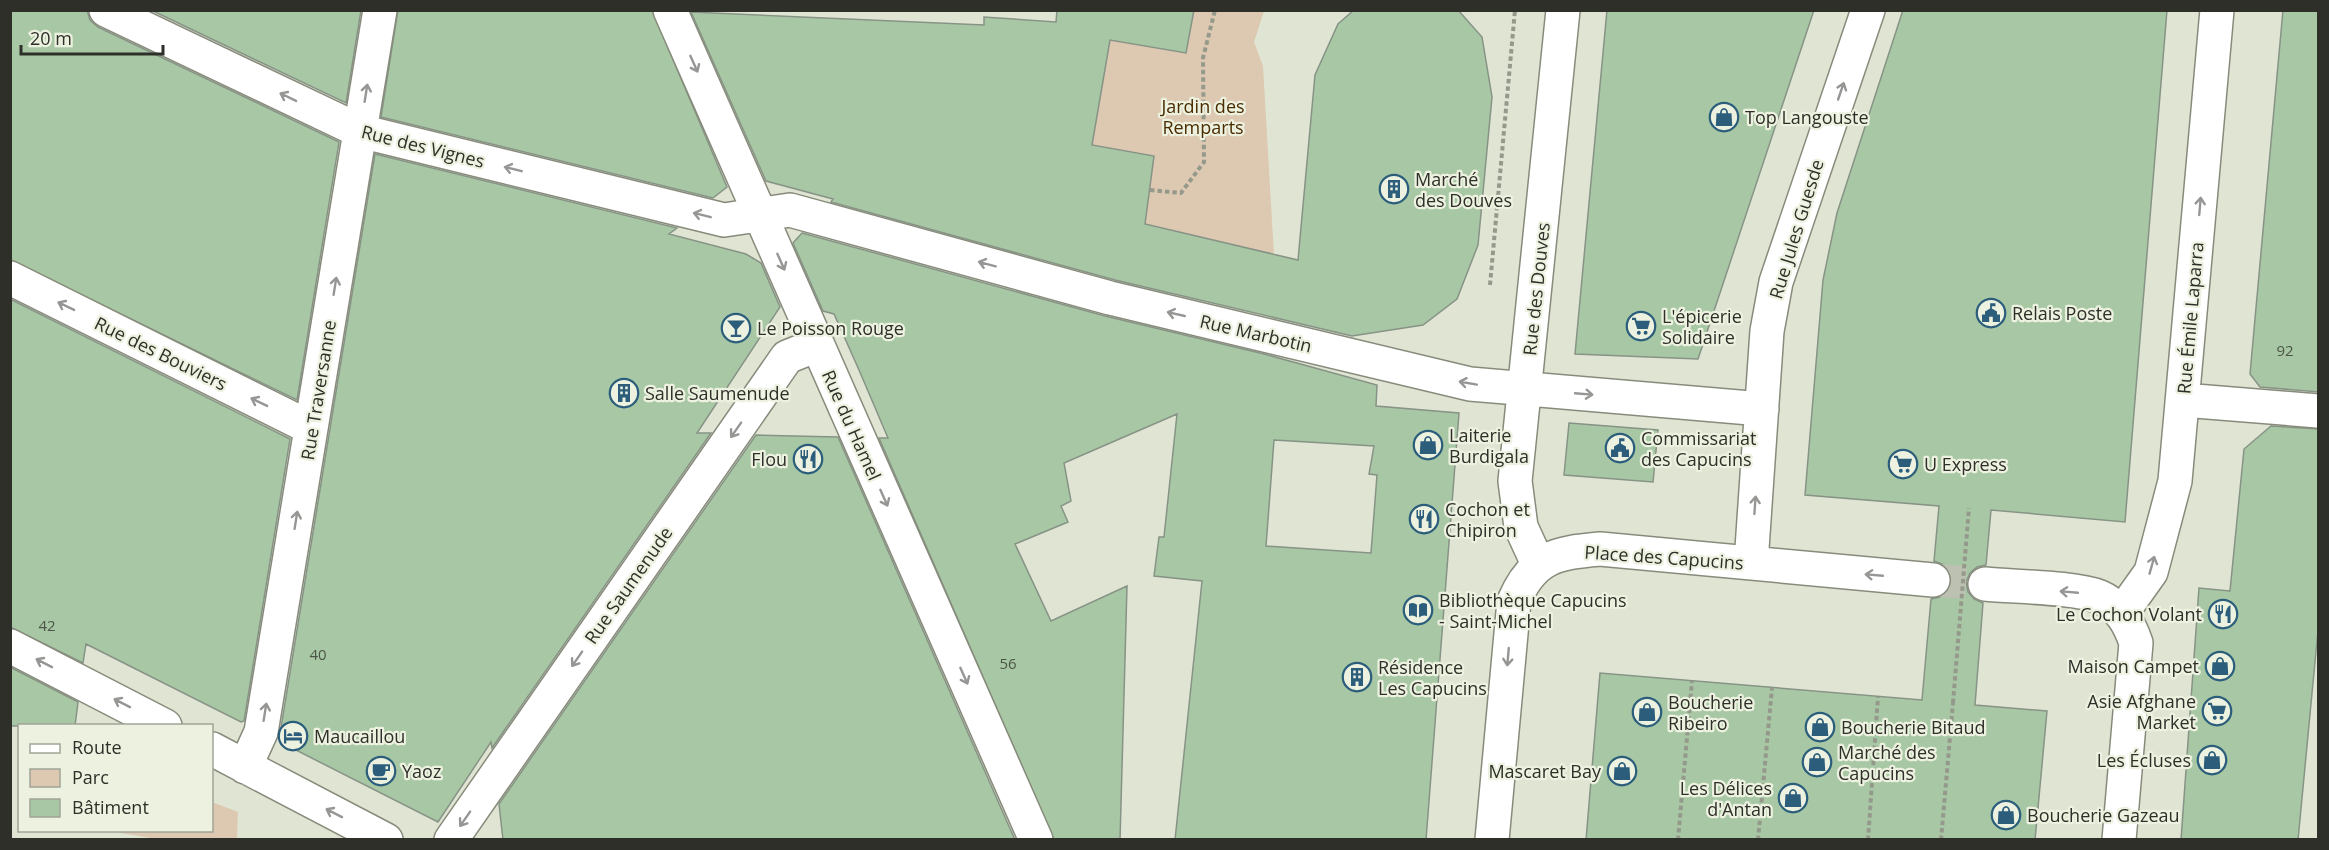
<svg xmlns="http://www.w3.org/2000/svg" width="2329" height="850" font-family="'Open Sans',sans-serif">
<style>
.green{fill:#ddc9b1}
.building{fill:#a8c8a5;stroke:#879386;stroke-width:1.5;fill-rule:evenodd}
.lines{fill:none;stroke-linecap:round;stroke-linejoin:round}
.street-tunnel{stroke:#bcc1b1;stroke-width:33;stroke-dasharray:33 16;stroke-linecap:butt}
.street-casing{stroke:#878b7b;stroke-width:36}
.path{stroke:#95998b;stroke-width:4;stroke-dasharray:4.5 3;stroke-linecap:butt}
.street{stroke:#fff;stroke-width:33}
.path-bridge{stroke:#95998b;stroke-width:4;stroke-dasharray:4.5 3;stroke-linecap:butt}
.oneway{stroke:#969794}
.labels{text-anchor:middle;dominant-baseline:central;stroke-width:4.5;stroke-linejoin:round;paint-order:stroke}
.number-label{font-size:15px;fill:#4c5547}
.park-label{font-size:18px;fill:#4a2c00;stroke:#edf2e0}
.poi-label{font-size:18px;fill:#2d2f28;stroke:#edf2e0;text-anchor:start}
.street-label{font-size:18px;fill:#2d2f28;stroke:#edf2e0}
</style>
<rect width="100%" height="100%" fill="#e0e5d3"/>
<path class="green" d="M 1194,11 L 1264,11 L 1254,42 L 1263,66 L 1274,255 L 1145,224 L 1154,156 L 1092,145 L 1110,40 L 1186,53 Z
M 212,802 L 238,812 L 237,839 L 156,839 L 110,831 L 212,830 Z"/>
<path class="building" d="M 10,10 L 87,10 L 90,20 L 98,27 L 339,142 L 297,400 L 10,260 Z
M 151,10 L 361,10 L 346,103 Z
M 398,10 L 652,10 L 727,187 L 713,198 L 381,117 Z
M 1057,10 L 1194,10 L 1186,53 L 1110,40 L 1092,145 L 1154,156 L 1145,224 L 1298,260 L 1315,75 L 1338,24 L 1354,10 L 1458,10 L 1482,37 L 1492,97 L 1478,245 L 1457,299 L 1423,325 L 1352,336 L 1115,280 L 831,202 L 833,199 L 766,181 L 691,12 L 984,25 L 984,17 L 1056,22 Z
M 1607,10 L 1814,10 L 1698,359 L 1575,354 Z
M 1903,10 L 2167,10 L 2125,522 L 1991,510 L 1986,565 L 1977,567 L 1970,573 L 1966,582 L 1968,592 L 1974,599 L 1983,603 L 1975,705 L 2047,711 L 2035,840 L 1586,840 L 1600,673 L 1922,700 L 1931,599 L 1940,597 L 1948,591 L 1952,581 L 1950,572 L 1944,565 L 1934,561 L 1939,506 L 1805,495 L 1823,280 L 1837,213 Z
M 2283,10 L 2319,10 L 2319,392 L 2260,387 L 2250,374 Z
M 375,154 L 677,228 L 669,234 L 746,254 L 761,263 L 780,307 L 697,433 L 711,433 L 492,748 L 491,742 L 438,822 L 284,744 L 280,734 Z
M 802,233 L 1105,316 L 1264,354 L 1377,385 L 1376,406 L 1459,413 L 1426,840 L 1175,840 L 1202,581 L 1154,576 L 1159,537 L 1164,537 L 1177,414 L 1064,463 L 1071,501 L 1061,506 L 1068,522 L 1015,544 L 1051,621 L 1127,586 L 1120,840 L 1054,840 L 879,438 L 888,438 L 859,370 L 834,314 L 823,311 L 793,243 ZM 1274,440 L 1374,446 L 1369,474 L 1377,475 L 1371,553 L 1266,546 Z
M 10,299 L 290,439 L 244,721 L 241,722 L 86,644 L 83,663 L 10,627 Z
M 1569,423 L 1658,430 L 1653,482 L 1564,475 Z
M 2271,426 L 2319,429 L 2319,620 L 2298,840 L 2181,840 L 2199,588 L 2230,591 L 2244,449 Z
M 756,435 L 838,437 L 1015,840 L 503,840 L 499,804 Z
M 10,667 L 78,702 L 75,726 L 10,726 Z"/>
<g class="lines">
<path class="street-tunnel" d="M 1933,580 L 1985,584"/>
<g class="street-casing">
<path id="street" d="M 106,10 L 360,131 L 724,220 L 790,210 L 1110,298 L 1470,384 L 1762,409
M 670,10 L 1036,840
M 10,278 L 311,428
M 2183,400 L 2318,411
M 1751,563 L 1767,331 L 1776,282 L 1868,10
M 1538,564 L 1521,527 L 1515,481 L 1563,10
M 1985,584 C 2014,587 2075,587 2100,597 C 2119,605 2130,625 2136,643 L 2119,840
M 2121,614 L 2151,572 L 2175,481 L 2217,10
M 10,646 L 165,726
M 212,749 L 386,840
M 245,767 L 261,732 L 380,10
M 451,840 L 787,357 L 817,345
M 1492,840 L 1514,601 C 1533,557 1555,553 1600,549 L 1933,580"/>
</g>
<path class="path" d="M 1150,190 L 1181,193 L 1204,162 L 1203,58 L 1215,10
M 1490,285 L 1515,10
M 1678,840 L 1692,681
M 1758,840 L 1772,688
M 1868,840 L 1878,697
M 1941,840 L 1953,703"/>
<use href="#street" class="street"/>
<path class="path-bridge" d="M 1953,703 L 1969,508"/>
</g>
<defs><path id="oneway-shaft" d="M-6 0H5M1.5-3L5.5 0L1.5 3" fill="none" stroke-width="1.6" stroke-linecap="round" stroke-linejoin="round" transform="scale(1.5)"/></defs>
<g class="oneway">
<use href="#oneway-shaft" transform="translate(694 64) rotate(66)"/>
<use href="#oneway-shaft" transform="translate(1841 91) rotate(-71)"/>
<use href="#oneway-shaft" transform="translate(366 93) rotate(-81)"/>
<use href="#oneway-shaft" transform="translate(288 97) rotate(-154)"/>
<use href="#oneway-shaft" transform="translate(513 169) rotate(-166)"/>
<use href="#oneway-shaft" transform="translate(2200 206) rotate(-85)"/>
<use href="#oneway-shaft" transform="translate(702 215) rotate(-166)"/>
<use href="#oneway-shaft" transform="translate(781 262) rotate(66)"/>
<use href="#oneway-shaft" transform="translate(987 264) rotate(-165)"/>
<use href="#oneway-shaft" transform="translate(335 286) rotate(-81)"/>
<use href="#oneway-shaft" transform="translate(66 306) rotate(-154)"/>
<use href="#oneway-shaft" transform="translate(1176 314) rotate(-167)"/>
<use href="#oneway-shaft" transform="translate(1468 383) rotate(-170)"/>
<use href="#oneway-shaft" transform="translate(1584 394) rotate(5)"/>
<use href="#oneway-shaft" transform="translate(259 402) rotate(-154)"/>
<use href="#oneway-shaft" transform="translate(736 430) rotate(125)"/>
<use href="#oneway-shaft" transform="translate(884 498) rotate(66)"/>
<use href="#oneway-shaft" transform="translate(1755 505) rotate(-86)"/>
<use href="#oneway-shaft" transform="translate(296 520) rotate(-81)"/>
<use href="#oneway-shaft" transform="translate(2152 565) rotate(-74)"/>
<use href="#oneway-shaft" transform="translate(1874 575) rotate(-175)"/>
<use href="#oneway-shaft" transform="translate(2069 592) rotate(-175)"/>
<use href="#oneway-shaft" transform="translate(1508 657) rotate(95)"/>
<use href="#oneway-shaft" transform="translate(577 659) rotate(125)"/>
<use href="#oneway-shaft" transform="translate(44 663) rotate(-153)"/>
<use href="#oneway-shaft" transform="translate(964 676) rotate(66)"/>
<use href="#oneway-shaft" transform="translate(122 703) rotate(-153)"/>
<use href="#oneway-shaft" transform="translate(265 712) rotate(-81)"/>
<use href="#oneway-shaft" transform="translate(334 813) rotate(-153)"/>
<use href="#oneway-shaft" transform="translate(465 819) rotate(125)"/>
</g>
<defs>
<g id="shop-ring" transform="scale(1.5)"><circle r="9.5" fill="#edf2e0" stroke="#2c5e7c" stroke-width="1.5"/><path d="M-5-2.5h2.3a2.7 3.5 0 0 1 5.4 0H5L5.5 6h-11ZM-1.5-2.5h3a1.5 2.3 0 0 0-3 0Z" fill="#2c5e7c"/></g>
<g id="building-ring" transform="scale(1.5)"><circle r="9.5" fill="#edf2e0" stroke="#2c5e7c" stroke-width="1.5"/><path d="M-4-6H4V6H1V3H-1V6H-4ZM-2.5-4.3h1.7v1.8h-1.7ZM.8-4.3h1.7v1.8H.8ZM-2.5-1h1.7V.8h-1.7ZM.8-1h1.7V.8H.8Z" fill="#2c5e7c"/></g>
<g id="civic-ring" transform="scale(1.5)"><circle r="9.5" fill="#edf2e0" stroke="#2c5e7c" stroke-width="1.5"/><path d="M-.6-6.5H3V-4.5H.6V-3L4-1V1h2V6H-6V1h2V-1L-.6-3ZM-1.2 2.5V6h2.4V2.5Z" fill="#2c5e7c"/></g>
<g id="supermarket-ring" transform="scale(1.5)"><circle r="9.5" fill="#edf2e0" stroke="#2c5e7c" stroke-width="1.5"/><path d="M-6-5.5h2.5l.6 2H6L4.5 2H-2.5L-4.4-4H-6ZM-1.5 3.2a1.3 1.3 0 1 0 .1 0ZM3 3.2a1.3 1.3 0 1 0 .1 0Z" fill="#2c5e7c"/></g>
<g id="bar-ring" transform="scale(1.5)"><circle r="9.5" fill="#edf2e0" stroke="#2c5e7c" stroke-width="1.5"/><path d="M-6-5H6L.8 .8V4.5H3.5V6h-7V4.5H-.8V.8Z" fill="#2c5e7c"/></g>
<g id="restaurant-ring" transform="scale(1.5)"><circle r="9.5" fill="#edf2e0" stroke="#2c5e7c" stroke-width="1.5"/><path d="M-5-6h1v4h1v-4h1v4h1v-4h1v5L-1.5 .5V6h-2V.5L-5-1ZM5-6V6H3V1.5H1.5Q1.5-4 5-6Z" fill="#2c5e7c"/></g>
<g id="library-ring" transform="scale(1.5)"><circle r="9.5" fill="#edf2e0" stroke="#2c5e7c" stroke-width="1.5"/><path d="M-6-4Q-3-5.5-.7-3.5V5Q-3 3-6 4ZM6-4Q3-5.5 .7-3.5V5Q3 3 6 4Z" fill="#2c5e7c"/></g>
<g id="hotel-ring" transform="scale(1.5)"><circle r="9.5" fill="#edf2e0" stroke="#2c5e7c" stroke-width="1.5"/><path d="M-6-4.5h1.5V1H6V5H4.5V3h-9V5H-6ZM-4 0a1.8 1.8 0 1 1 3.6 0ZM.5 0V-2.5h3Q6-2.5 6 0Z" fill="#2c5e7c"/></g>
<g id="cafe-ring" transform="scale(1.5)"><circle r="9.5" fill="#edf2e0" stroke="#2c5e7c" stroke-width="1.5"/><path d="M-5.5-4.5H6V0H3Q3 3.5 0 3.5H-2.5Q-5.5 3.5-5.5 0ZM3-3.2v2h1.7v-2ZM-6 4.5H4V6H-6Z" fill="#2c5e7c"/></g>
</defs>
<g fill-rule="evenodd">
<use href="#shop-ring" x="1724" y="117"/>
<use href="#building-ring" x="1394" y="189"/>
<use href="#civic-ring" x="1991" y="313"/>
<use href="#supermarket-ring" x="1641" y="326"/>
<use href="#bar-ring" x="736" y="328"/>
<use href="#building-ring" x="624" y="393"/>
<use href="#shop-ring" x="1428" y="445"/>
<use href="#civic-ring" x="1620" y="448"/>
<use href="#restaurant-ring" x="808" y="459"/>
<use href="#supermarket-ring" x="1903" y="464"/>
<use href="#restaurant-ring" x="1424" y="519"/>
<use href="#library-ring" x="1418" y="610"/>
<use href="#restaurant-ring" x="2223" y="614"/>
<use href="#shop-ring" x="2220" y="666"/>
<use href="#building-ring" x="1357" y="677"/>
<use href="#supermarket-ring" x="2217" y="711"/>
<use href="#shop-ring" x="1647" y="712"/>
<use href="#shop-ring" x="1820" y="727"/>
<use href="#hotel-ring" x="293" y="736"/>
<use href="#shop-ring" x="2212" y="760"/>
<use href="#shop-ring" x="1817" y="762"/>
<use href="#cafe-ring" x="381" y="771"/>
<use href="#shop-ring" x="1622" y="771"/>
<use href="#shop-ring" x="1793" y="798"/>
<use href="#shop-ring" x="2006" y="815"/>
</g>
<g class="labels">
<g class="number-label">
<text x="2285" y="350">92</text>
<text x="47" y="625">42</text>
<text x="318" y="654">40</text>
<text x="1008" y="663">56</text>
</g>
<g class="park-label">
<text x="1203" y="106">Jardin des<tspan x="1203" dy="21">Remparts</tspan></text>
</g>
<g class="poi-label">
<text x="1745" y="117">Top Langouste</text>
<text x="1415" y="179">Marché<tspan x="1415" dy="21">des Douves</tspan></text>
<text x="2012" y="313">Relais Poste</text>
<text x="1662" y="316">L'épicerie<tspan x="1662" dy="21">Solidaire</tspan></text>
<text x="757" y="328">Le Poisson Rouge</text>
<text x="645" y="393">Salle Saumenude</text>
<text x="1449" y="435">Laiterie<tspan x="1449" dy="21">Burdigala</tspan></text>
<text x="1641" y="438">Commissariat<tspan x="1641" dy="21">des Capucins</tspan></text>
<text x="787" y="459" text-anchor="end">Flou</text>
<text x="1924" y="464">U Express</text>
<text x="1445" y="509">Cochon et<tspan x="1445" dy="21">Chipiron</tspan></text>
<text x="1439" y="600">Bibliothèque Capucins<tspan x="1439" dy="21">- Saint-Michel</tspan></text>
<text x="2202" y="614" text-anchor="end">Le Cochon Volant</text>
<text x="2199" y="666" text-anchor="end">Maison Campet</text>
<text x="1378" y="667">Résidence<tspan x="1378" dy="21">Les Capucins</tspan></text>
<text x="2196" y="701" text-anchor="end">Asie Afghane<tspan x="2196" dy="21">Market</tspan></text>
<text x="1668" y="702">Boucherie<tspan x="1668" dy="21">Ribeiro</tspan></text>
<text x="1841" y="727">Boucherie Bitaud</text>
<text x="314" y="736">Maucaillou</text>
<text x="1838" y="752">Marché des<tspan x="1838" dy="21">Capucins</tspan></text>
<text x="2191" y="760" text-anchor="end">Les Écluses</text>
<text x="402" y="771">Yaoz</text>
<text x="1601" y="771" text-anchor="end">Mascaret Bay</text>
<text x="1772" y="788" text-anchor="end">Les Délices<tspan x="1772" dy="21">d'Antan</tspan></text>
<text x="2027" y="815">Boucherie Gazeau</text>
</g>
<g class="street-label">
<text transform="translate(423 146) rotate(14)">Rue des Vignes</text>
<text transform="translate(1796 229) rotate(-73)">Rue Jules Guesde</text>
<text transform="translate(1536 289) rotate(-84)">Rue des Douves</text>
<text transform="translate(2190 318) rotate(-85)">Rue Émile Laparra</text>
<text transform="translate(1256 333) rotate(13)">Rue Marbotin</text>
<text transform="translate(161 353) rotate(26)">Rue des Bouviers</text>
<text transform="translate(318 390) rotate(-81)">Rue Traversanne</text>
<text transform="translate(852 425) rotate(66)">Rue du Hamel</text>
<text transform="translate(1664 557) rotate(4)">Place des Capucins</text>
<text transform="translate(628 585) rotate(-55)">Rue Saumenude</text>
</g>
</g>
<rect width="2329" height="850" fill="none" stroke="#2d2f28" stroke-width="24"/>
<rect x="18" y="724" width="195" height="108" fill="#edf2e0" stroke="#a0a496" stroke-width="1.5"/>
<rect x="30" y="744" width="30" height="9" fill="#ffffff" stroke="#a0a496" stroke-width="1.5"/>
<text x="72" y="754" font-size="18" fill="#2d2f28">Route</text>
<rect x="30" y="769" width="30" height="18" fill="#ddc9b1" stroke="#a0a496" stroke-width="1.5"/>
<text x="72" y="784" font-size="18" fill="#2d2f28">Parc</text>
<rect x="30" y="799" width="30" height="18" fill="#a8c8a5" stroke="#a0a496" stroke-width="1.5"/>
<text x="72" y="814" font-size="18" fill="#2d2f28">Bâtiment</text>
<path d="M21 45v9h142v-9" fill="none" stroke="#2d2f28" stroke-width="3"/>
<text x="30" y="45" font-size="18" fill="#2d2f28" stroke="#edf2e0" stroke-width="4.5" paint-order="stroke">20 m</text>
</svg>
